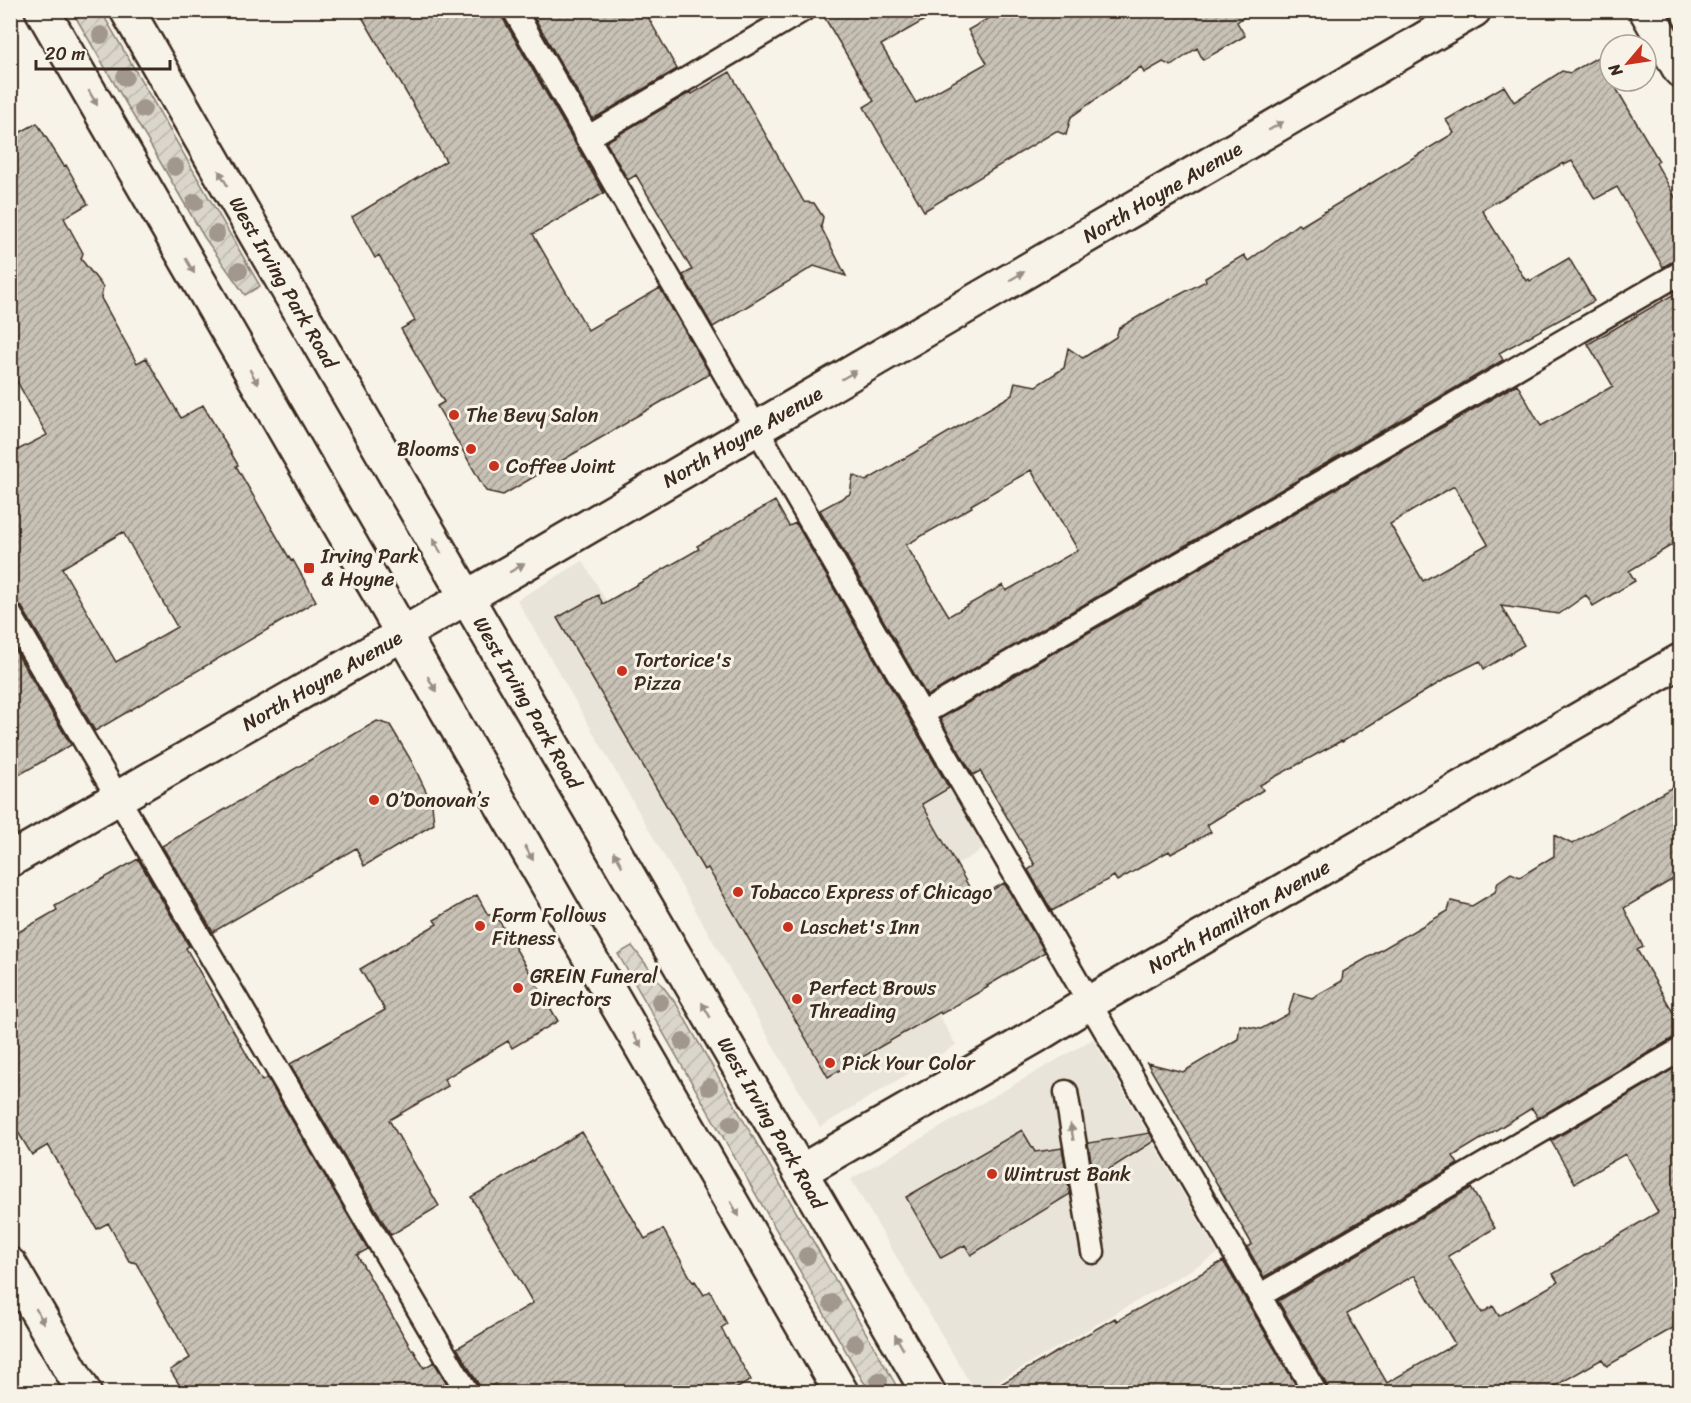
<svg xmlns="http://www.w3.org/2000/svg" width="1691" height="1403" font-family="Sriracha,sans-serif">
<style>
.built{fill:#e9e4d9}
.garden{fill:url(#garden-furrows);stroke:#8b8074;stroke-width:1.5}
.building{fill:url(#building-hatch);stroke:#3b2a1e;stroke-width:1.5;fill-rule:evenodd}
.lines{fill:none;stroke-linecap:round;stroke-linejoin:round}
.lane-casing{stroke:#3b2a1e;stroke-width:27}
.street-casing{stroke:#3b2a1e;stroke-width:38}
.primary-casing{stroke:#3b2a1e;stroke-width:38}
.lane{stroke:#f7f3e8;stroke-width:22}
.street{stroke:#f7f3e8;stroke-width:33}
.primary{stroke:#f7f3e8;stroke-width:33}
.tree{fill:#a1978c}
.oneway{fill:#998e83}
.poi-dot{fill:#c8321e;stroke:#f7f3e8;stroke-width:2}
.labels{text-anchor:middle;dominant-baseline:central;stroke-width:6;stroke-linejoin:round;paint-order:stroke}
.street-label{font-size:20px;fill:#3b2a1e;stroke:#f7f3e8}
.poi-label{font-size:20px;fill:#3b2a1e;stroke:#f7f3e8;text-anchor:start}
</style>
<defs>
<pattern id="garden-furrows" width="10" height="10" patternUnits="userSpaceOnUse" patternTransform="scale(1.5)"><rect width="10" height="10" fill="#dbd6cb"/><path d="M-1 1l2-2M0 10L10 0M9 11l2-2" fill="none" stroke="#bdb8ae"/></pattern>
<pattern id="building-hatch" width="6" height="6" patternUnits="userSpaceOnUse" patternTransform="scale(1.5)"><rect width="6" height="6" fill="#c8c1b6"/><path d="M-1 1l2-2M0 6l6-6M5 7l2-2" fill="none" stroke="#a49d93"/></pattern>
</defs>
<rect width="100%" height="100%" fill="#f7f3e8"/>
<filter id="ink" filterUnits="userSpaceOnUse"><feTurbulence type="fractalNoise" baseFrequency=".0167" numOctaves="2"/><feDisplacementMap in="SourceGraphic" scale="12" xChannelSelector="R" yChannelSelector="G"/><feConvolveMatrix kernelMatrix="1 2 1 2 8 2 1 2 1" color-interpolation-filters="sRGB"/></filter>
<g filter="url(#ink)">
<path class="built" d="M 583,561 L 748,845 L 926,740 L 987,847 L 878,910 L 956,1045 L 820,1127 L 517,600 Z
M 1093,1039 L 1218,1254 L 980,1392 L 975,1392 L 851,1179 Z"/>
<path class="garden" d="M 72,11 L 101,11 L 260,286 L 245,295 L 204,237 Z
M 632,946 L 677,1005 L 900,1392 L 871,1392 L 863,1381 L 618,954 Z"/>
<path class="building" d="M 358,10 L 501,10 L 502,17 L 604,193 L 533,234 L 588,330 L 660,288 L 710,374 L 628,421 L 628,422 L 503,495 L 486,491 L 437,406 L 444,402 L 401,329 L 415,321 L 379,255 L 375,258 L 352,217 L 446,161 Z
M 530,10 L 644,10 L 677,69 L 593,119 Z
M 820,10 L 942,10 L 881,45 L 916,103 L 987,63 L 968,30 L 1003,10 L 1253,10 L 1237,22 L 1245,36 L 1203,60 L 1197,48 L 1171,66 L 1163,62 L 1144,73 L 1141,67 L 1071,117 L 1066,135 L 1056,131 L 924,211 L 864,107 L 874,101 Z
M 1598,57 L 1610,78 L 1610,81 L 1612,81 L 1659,161 L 1656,163 L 1680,206 L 1680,260 L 1673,261 L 1663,267 L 1617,187 L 1595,199 L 1572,161 L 1564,165 L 1563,163 L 1482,210 L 1526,281 L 1529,279 L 1530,281 L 1569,258 L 1594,301 L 1499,353 L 1503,360 L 927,696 L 820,510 L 850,494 L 853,475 L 866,481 L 1012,395 L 1015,382 L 1036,386 L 1064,368 L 1068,348 L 1083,358 L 1116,337 L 1119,328 L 1148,311 L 1206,281 L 1205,278 L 1244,255 L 1248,261 L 1298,224 L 1301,226 L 1454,133 L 1446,120 L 1504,86 L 1514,102 L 1562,71 L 1570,73 ZM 1031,470 L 1078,550 L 1006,591 L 1003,585 L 949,616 L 906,545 L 972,507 L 971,505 Z
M 730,72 L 804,202 L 814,203 L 823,217 L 821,227 L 846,276 L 814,266 L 713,327 L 683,275 L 692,270 L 636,175 L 628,180 L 606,142 L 691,92 L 692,94 Z
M 37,123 L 64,166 L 66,165 L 88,204 L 64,218 L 83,253 L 81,259 L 103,287 L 101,298 L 137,363 L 146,358 L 181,418 L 203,405 L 238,465 L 236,466 L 291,561 L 293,560 L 316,601 L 95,731 L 22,607 L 17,603 L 10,601 L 10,454 L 47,435 L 10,369 L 10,138 ZM 123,532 L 177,627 L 116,662 L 62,568 Z
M 1680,288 L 1680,540 L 1629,571 L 1635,581 L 1593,606 L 1586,595 L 1559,614 L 1501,606 L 1524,645 L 1484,669 L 1480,661 L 1452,675 L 1342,742 L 1341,741 L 1260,785 L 1263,790 L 1207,825 L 1211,832 L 1171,854 L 1169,851 L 1117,881 L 1114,876 L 1052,911 L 1028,870 L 1035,865 L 980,771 L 973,775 L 940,719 L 1517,384 L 1541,426 L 1613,386 L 1588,344 L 1678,292 L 1677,290 ZM 1454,486 L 1488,544 L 1423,581 L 1390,524 Z
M 775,501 L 789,526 L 796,523 L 949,788 L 922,804 L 976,899 L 1004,883 L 1045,952 L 987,986 L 988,987 L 941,1014 L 940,1012 L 828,1077 L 708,868 L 704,870 L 557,618 L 598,595 L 603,604 L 699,549 L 697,546 Z
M 10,642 L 71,745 L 10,780 Z
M 377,721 L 390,725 L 412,762 L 432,804 L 434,824 L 364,866 L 356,848 L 213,932 L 162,846 Z
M 1680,783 L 1680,875 L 1624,908 L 1643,947 L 1637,950 L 1680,1024 L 1680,1037 L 1673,1038 L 1538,1118 L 1532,1108 L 1453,1156 L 1458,1164 L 1264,1277 L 1247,1247 L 1252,1244 L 1147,1063 L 1183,1072 L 1238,1039 L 1240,1025 L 1261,1029 L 1288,1014 L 1294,993 L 1312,998 L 1342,981 L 1343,972 L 1448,911 L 1451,901 L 1472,906 L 1495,892 L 1498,882 L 1511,873 L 1520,877 L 1554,856 L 1554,835 L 1572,844 Z
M 138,859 L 189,946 L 186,948 L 262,1081 L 267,1078 L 368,1249 L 357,1255 L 412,1350 L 413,1349 L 424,1368 L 434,1362 L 452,1392 L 184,1392 L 170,1370 L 190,1358 L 136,1263 L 129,1261 L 108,1223 L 97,1229 L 48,1145 L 32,1155 L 10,1119 L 10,937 L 57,910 L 55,906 Z
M 477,895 L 488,915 L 496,915 L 558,1021 L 512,1048 L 508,1041 L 444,1079 L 448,1086 L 389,1120 L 439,1206 L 391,1235 L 290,1064 L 385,1010 L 360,969 L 437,924 L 434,920 Z
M 1680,1065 L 1680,1324 L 1607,1366 L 1602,1359 L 1545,1392 L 1328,1392 L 1327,1385 L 1278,1301 L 1471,1188 L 1495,1228 L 1448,1256 L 1482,1313 L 1493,1306 L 1499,1316 L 1558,1282 L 1553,1274 L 1658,1212 L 1625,1154 L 1575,1183 L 1551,1141 ZM 1413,1276 L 1415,1276 L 1455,1344 L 1387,1383 L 1347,1314 Z
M 1022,1130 L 1035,1152 L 1062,1148 L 1070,1194 L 971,1255 L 965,1245 L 941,1258 L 906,1197 Z
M 582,1132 L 645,1239 L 663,1229 L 693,1282 L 695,1281 L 704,1295 L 710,1291 L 727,1324 L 721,1328 L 751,1380 L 731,1392 L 499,1392 L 495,1384 L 480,1392 L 479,1385 L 457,1348 L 533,1303 L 471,1197 Z
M 1150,1133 L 1154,1141 L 1094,1179 L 1088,1143 Z
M 1223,1261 L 1300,1392 L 987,1392 L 1115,1318 L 1117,1321 Z"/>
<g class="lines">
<g class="lane-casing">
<path id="lane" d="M 514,10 L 1315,1392
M 587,138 L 803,10
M 10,614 L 467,1392
M 922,714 L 1680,273
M 1066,1092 L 1093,1252
M 1259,1296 L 1680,1050"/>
</g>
<g class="street-casing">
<g id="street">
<path d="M 1646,10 L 1680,70"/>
<path id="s1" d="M 10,860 L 519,567 L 1474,10"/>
<path id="s2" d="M 800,1172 L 1034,1037 L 1089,1003 L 1680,661"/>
<path d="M 10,1265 L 84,1392"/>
</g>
</g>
<g class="primary-casing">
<g id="primary">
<path d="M 42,10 L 841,1392"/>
<path id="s3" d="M 127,10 L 248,221 L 928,1392"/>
</g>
</g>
<use href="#lane" class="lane"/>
<use href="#street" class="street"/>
<use href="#primary" class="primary"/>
</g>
<g class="tree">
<circle cx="101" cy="35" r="9"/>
<circle cx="125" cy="77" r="9"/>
<circle cx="143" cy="109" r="9"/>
<circle cx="175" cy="167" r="9"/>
<circle cx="195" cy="202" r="9"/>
<circle cx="216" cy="234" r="9"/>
<circle cx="239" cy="271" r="9"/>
<circle cx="660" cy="1002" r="9"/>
<circle cx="683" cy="1042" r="9"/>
<circle cx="709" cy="1087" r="9"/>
<circle cx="731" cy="1124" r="9"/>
<circle cx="807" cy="1256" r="9"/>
<circle cx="832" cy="1303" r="9"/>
<circle cx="855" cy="1343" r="9"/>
<circle cx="879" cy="1381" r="9"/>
</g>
<defs><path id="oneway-solid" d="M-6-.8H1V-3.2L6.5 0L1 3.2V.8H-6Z" transform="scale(1.5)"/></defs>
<g class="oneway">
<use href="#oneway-solid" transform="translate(93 98) rotate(60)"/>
<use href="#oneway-solid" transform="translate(1276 126) rotate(-30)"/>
<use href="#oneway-solid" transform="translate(223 178) rotate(-120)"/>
<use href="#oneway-solid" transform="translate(190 266) rotate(60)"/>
<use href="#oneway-solid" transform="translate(1017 276) rotate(-30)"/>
<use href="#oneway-solid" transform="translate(849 375) rotate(-30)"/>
<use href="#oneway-solid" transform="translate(254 377) rotate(60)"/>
<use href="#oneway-solid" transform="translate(437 546) rotate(-120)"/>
<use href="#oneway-solid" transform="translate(517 568) rotate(-30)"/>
<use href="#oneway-solid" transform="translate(432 684) rotate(60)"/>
<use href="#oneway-solid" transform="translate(529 853) rotate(60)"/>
<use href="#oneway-solid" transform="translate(618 859) rotate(-120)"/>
<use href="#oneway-solid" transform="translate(706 1010) rotate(-120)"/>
<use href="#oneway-solid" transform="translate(637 1040) rotate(60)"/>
<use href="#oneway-solid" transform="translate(1072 1132) rotate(-100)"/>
<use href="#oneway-solid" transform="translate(735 1209) rotate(60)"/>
<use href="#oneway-solid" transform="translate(40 1316) rotate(60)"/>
<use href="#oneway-solid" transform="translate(899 1342) rotate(-120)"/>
</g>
</g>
<g class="poi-dot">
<circle cx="454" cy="415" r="6"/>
<circle cx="471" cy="449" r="6"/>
<circle cx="494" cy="466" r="6"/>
<rect x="303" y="562" width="12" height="12" rx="3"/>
<circle cx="622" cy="671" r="6"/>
<circle cx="374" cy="800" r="6"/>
<circle cx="738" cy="892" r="6"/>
<circle cx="480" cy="926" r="6"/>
<circle cx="788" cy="927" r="6"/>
<circle cx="518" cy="988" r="6"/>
<circle cx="797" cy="999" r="6"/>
<circle cx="830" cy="1063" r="6"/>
<circle cx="992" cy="1174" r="6"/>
</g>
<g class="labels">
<g class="street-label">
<text stroke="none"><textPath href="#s1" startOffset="1332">North Hoyne Avenue</textPath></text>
<text stroke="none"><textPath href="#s3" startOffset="314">West Irving Park Road</textPath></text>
<text stroke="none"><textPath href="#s1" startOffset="846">North Hoyne Avenue</textPath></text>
<text stroke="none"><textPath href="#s1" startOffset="360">North Hoyne Avenue</textPath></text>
<text stroke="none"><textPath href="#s3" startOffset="800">West Irving Park Road</textPath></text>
<text stroke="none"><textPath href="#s2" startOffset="508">North Hamilton Avenue</textPath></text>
<text stroke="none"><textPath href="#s3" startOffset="1286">West Irving Park Road</textPath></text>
</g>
<g class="poi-label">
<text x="466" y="415">The Bevy Salon</text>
<text x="459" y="449" text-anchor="end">Blooms</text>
<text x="506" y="466">Coffee Joint</text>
<text x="321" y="556">Irving Park<tspan x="321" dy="23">&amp; Hoyne</tspan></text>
<text x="634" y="660">Tortorice's<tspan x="634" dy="23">Pizza</tspan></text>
<text x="386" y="800">O’Donovan’s</text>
<text x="750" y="892">Tobacco Express of Chicago</text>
<text x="492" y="915">Form Follows<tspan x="492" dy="23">Fitness</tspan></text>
<text x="800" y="927">Laschet's Inn</text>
<text x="530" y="976">GREIN Funeral<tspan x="530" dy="23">Directors</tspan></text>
<text x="809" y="988">Perfect Brows<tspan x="809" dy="23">Threading</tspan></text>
<text x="842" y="1063">Pick Your Color</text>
<text x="1004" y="1174">Wintrust Bank</text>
</g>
</g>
<rect width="1691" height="1403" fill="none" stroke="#f7f3e8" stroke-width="36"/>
<rect x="18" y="18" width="1655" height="1367" fill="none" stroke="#3b2a1e" stroke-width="2" filter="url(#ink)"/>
<g transform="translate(1628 63) rotate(241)"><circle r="28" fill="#f7f3e8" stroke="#aca397" stroke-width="1.5"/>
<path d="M0-4.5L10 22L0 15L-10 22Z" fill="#c8321e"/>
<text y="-9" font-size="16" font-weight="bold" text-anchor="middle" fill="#3b2a1e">N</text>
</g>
<path d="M36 60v9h134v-9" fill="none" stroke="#3b2a1e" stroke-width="3"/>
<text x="45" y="60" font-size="18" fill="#3b2a1e" stroke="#f7f3e8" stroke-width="4.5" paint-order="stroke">20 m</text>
</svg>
